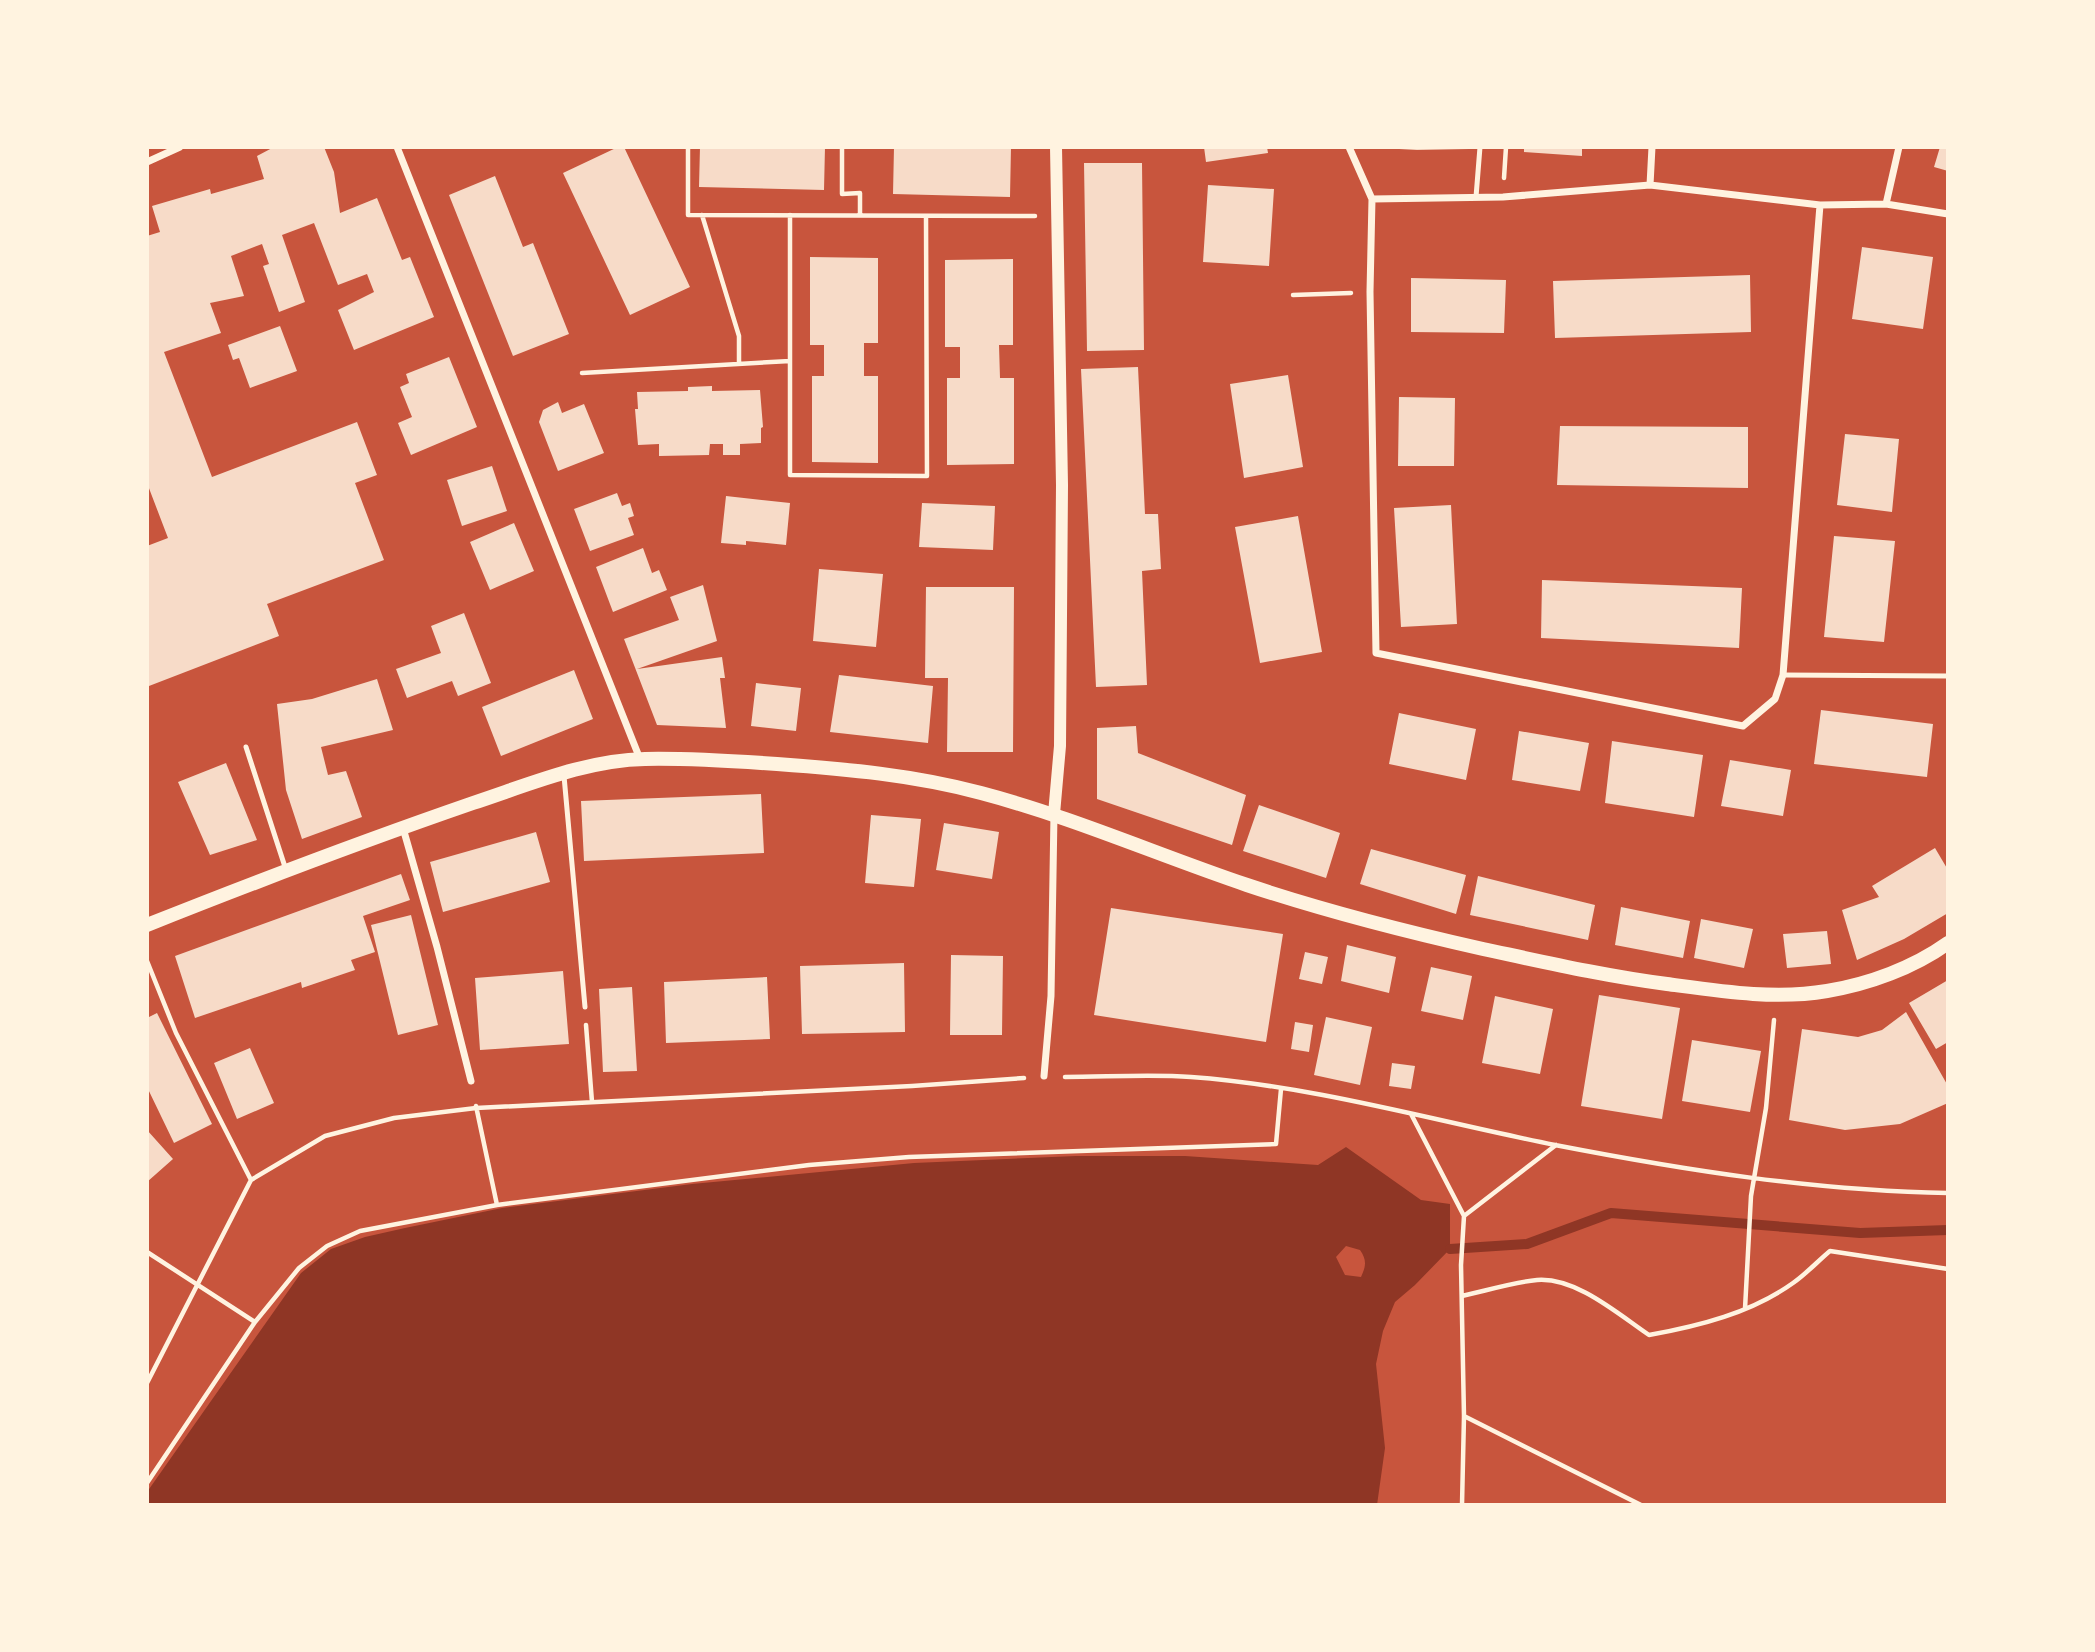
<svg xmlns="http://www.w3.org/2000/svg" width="2095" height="1652" font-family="'Source Sans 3',sans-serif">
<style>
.water{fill:#8f3625;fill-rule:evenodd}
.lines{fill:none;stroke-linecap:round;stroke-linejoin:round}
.stream{stroke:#8f3625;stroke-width:10}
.building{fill:#f7dbc8}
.path{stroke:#fff3e0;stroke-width:4.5}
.service{stroke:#fff3e0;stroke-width:5}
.minor{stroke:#fff3e0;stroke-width:7}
.tertiary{stroke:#fff3e0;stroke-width:12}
.secondary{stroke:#fff3e0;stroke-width:14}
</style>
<rect width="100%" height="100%" fill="#c8553d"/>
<path class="water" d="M 1346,1147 L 1421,1200 L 1450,1204 L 1450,1249 L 1415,1285 L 1395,1302 L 1383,1331 L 1376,1364 L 1385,1448 L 1377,1505 L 147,1505 L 147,1492 L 301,1273 L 331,1249 L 365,1237 L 405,1228 L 502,1208 L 692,1184 L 914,1163 L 1076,1156 L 1185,1156 L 1318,1165 ZM 1346,1246 L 1360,1250 C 1367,1260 1366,1266 1361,1277 L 1345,1275 L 1336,1257 Z"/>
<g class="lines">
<path class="stream" d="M 1450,1249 L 1527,1244 L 1611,1213 L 1860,1233 L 1948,1230"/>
</g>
<path class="building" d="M 274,147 L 324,147 L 334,172 L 340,213 L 377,198 L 402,260 L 410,257 L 434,317 L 354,350 L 338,310 L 374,292 L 367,274 L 338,285 L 314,223 L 282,235 L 305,302 L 279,312 L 263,266 L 269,264 L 262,244 L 231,256 L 244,296 L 210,303 L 221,333 L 164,352 L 212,477 L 357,422 L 377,475 L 355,483 L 384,560 L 267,604 L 279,636 L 149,686 L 147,680 L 147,546 L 168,538 L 147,483 L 147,236 L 160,232 L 152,206 L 210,189 L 211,194 L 264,179 L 257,156 Z
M 618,147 L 624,147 L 690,287 L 630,315 L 563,173 Z
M 700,147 L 825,147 L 824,190 L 699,187 Z
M 894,147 L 1011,147 L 1010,197 L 893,194 Z
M 1204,147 L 1267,147 L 1268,153 L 1206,162 Z
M 1399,147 L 1469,147 L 1469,149 L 1417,150 L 1399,149 Z
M 1524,147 L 1582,147 L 1582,156 L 1524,152 Z
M 1940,147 L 1948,147 L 1948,171 L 1934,167 Z
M 1084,163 L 1142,163 L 1144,350 L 1087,351 Z
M 495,176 L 523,247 L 533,243 L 569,334 L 513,356 L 449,195 Z
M 1208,185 L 1274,189 L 1269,266 L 1203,262 Z
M 1862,247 L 1933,257 L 1923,329 L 1852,319 Z
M 810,257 L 878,258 L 878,343 L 864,343 L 864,376 L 878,376 L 878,463 L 812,462 L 812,376 L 824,376 L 824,345 L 810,345 Z
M 1013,259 L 1013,345 L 999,345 L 1000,378 L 1014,378 L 1014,464 L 947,465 L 947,378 L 960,378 L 960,347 L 945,347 L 945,260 Z
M 1750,275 L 1751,332 L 1555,338 L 1553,281 Z
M 1411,278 L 1506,280 L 1504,333 L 1411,332 Z
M 280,326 L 297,371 L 250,388 L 239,358 L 233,360 L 228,345 Z
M 449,357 L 477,427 L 411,455 L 398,423 L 412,417 L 400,387 L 409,383 L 406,374 Z
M 1138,367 L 1145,514 L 1158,514 L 1161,569 L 1142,571 L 1147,685 L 1096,687 L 1081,369 Z
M 1288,375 L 1303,467 L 1244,478 L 1230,384 Z
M 712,386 L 712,391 L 760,390 L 763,427 L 761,428 L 761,443 L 740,444 L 740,455 L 723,455 L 723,444 L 710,444 L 709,455 L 659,456 L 659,444 L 638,445 L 635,409 L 638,409 L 637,392 L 688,391 L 688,387 Z
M 1399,397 L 1455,398 L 1454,466 L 1398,466 Z
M 558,402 L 562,413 L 584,404 L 604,453 L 558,471 L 539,422 L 543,410 Z
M 1560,426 L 1748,427 L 1748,488 L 1557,485 Z
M 1845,434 L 1899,439 L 1892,512 L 1837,505 Z
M 492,466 L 507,511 L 462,526 L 447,480 Z
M 617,493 L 622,506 L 630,503 L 634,516 L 628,518 L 634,535 L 590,551 L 574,509 Z
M 726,496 L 790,503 L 786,545 L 746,541 L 746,545 L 721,543 Z
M 922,503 L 995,506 L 993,550 L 919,547 Z
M 1451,505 L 1457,624 L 1401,627 L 1394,508 Z
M 1298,516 L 1322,652 L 1260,663 L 1235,527 Z
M 514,523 L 534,571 L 490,590 L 470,542 Z
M 1834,536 L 1895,541 L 1884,642 L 1824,637 Z
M 643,548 L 652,573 L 659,570 L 667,590 L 613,612 L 596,567 Z
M 819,569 L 883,574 L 876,647 L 813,641 Z
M 1542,580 L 1742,588 L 1739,648 L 1541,638 Z
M 703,585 L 717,641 L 637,669 L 722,657 L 725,678 L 720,678 L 726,728 L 657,725 L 624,639 L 679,620 L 670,597 Z
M 926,587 L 1014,587 L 1013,752 L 947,752 L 948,678 L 925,678 Z
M 464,613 L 491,683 L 458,696 L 452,681 L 407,698 L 396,669 L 441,653 L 431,626 Z
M 574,670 L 593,719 L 501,756 L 482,707 Z
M 839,675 L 933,686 L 928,743 L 830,732 Z
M 377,679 L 393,730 L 321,747 L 328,775 L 346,771 L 362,817 L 302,839 L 286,790 L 277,704 L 312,699 Z
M 756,683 L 801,688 L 796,731 L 751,726 Z
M 1821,710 L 1933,724 L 1927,777 L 1814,764 Z
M 1399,713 L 1476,729 L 1466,780 L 1389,764 Z
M 1136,726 L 1138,753 L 1246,795 L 1232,845 L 1097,799 L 1097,728 Z
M 1519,731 L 1589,743 L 1580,791 L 1512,780 Z
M 1612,741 L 1703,755 L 1694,817 L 1605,803 Z
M 1730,760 L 1791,770 L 1783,816 L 1721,806 Z
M 226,763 L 257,840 L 210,855 L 178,782 Z
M 761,794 L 764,853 L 584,861 L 581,801 Z
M 1259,805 L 1340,833 L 1326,878 L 1243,851 Z
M 871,815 L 921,819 L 914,887 L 865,883 Z
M 944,823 L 999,832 L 992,879 L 936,870 Z
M 536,832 L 550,882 L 443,912 L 430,862 Z
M 1935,848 L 1948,870 L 1948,913 L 1904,939 L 1857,960 L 1842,910 L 1879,897 L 1872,886 Z
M 1371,849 L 1466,875 L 1456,914 L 1360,884 Z
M 401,874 L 410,900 L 363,916 L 375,952 L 351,960 L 355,970 L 302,988 L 301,982 L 195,1018 L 175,956 Z
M 1478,876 L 1595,905 L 1588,940 L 1470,915 Z
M 1621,907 L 1690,921 L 1683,958 L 1615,945 Z
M 1111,908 L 1283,934 L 1266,1042 L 1094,1015 Z
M 411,915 L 438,1025 L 398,1035 L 371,925 Z
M 1701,919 L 1753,929 L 1744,968 L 1694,958 Z
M 1827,931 L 1831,964 L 1787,968 L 1783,934 Z
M 1347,945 L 1396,957 L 1389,993 L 1341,981 Z
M 1305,952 L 1328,957 L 1322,984 L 1299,979 Z
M 951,955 L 1003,956 L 1002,1035 L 950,1035 Z
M 904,963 L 905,1032 L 802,1034 L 800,966 Z
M 1431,967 L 1472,976 L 1463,1020 L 1421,1011 Z
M 563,971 L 569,1044 L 480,1050 L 475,978 Z
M 767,977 L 770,1039 L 666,1043 L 664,982 Z
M 1948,980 L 1948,1042 L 1936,1049 L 1909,1003 Z
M 632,987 L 637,1071 L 603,1072 L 599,989 Z
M 1599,995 L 1680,1008 L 1662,1119 L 1581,1106 Z
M 1495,996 L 1553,1009 L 1540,1074 L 1482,1063 Z
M 1906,1012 L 1948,1086 L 1948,1103 L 1900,1124 L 1845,1130 L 1789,1120 L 1802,1029 L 1858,1037 L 1882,1030 Z
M 157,1013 L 212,1124 L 174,1143 L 147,1087 L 147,1018 Z
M 1326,1017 L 1372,1027 L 1360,1085 L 1314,1075 Z
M 1295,1022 L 1313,1025 L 1309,1052 L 1291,1049 Z
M 1692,1040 L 1761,1051 L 1750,1112 L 1682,1101 Z
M 250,1048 L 274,1103 L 237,1119 L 214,1063 Z
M 1392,1063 L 1415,1066 L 1411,1089 L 1389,1086 Z
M 147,1130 L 173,1159 L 147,1182 Z"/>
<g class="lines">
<path class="path" d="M 688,147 L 688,215 L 1035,216
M 842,147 L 842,194 L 860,193 L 860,215
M 1504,178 L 1506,147
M 702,215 L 739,336 L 739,364
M 1293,295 L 1351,293
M 790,361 L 790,475 L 927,476 L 926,216
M 582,373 L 790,361 L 790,215
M 147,961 L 176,1033 L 251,1180
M 586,1025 L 592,1102
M 1065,1077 C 1106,1077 1150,1074 1191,1077 C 1314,1086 1435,1121 1555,1145 C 1684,1170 1816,1191 1948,1193
M 476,1106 L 497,1205
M 1411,1114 L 1464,1216 L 1461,1265 L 1464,1416 L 1462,1505
M 1464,1216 L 1556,1145
M 147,1252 L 255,1322
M 1462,1296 C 1485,1291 1514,1282 1537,1280 C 1576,1277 1618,1314 1649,1335 C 1699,1326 1751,1313 1793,1283 C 1806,1274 1818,1261 1830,1251 L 1948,1269
M 1745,1309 L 1751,1196 L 1766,1108 L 1774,1020
M 147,1383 L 251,1180 L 325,1136 L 394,1118 L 476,1108 L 912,1086 L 1024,1078
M 1464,1416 L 1641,1505
M 147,1483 L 255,1322 L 299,1268 L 327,1246 L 360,1231 L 497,1205 L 809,1165 L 909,1157 L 1276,1144 L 1281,1089"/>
<path class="service" d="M 1476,197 L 1480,147
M 1783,675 L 1948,676
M 246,747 L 286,870
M 564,776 L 585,1007"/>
<path class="minor" d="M 397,147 L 640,759
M 1349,147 L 1372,199 L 1370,292 L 1376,653 L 1743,726 L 1775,699 L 1783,675 L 1820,205
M 147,162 L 180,147
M 1650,185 L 1652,147
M 1372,199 L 1503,197 L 1650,185 L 1820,205 L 1886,204 L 1948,214
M 1886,204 L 1899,147
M 403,828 L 437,947 L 471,1081
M 1044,1076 L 1051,996 L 1054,814"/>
<path class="tertiary" d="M 1054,814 L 1060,746 L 1062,485 L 1056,147"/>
<path class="secondary" d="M 147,925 C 255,882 363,841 473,803 C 528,785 586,760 645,759 C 689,758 733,761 777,764 C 846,769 914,775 981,793 C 1072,817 1158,855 1247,885 C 1325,911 1403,931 1483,949 C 1544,962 1605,976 1667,984 C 1719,991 1775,1000 1827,991 C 1869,984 1913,968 1948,943"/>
</g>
<rect width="2095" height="1652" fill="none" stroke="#fff3e0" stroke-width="298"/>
</svg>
